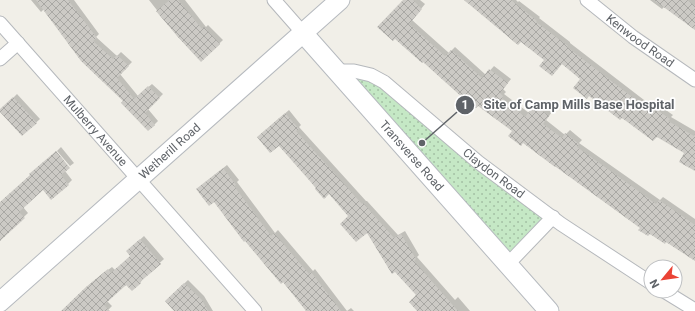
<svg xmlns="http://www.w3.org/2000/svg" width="695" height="311" font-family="Roboto,sans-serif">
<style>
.grass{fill:url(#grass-dots)}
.shadow{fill:#0003}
.building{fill:url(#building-cross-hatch)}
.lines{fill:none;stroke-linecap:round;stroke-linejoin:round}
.street-casing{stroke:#b5b8bc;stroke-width:15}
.secondary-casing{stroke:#b6babf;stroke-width:21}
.street{stroke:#fff;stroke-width:13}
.secondary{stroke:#fff;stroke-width:19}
.labels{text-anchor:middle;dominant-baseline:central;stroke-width:3.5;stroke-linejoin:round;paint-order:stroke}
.street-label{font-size:12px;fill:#5f6368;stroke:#fff}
.leader{fill:none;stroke:#5f6368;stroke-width:1.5}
.callout-dot{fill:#5f6368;stroke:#fff;stroke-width:1.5}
.mark-label{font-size:12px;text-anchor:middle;font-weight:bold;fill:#fff}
.callout-label{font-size:13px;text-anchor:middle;font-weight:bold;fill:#5f6368;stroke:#fff;stroke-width:3.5;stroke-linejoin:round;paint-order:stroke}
</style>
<defs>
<pattern id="grass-dots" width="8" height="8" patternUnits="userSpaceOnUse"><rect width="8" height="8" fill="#c5e8c5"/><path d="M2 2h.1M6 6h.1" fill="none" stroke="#a3c0a4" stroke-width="1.8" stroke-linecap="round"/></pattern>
<pattern id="building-cross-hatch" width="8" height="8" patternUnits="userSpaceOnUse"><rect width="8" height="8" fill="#cccac5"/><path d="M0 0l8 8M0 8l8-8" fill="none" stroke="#a9a8a4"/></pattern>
</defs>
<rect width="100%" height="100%" fill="#f1efe8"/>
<path class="grass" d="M 337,70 L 371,75 L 553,217 L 508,263 Z"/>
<path class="shadow" d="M 31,0 L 74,0 L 99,34 L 96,37 L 117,56 L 121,52 L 132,62 L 120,74 L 138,96 L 152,84 L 163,94 L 148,109 L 158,121 L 154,125 L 124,101 L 44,9 L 41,12 Z
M 149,0 L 185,0 L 206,27 L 208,25 L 223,40 L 201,61 L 178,37 Z
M 404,0 L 420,0 L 425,4 L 412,20 L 449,53 L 455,47 L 486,75 L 494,66 L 511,79 L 503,89 L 506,92 L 504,94 L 529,113 L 539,102 L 552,112 L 546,120 L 565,135 L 570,130 L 582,140 L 579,143 L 660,200 L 663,197 L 695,219 L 695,260 L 666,241 L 642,227 L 523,142 L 513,131 L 395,38 Z
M 474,0 L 516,0 L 518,2 L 519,1 L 540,17 L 539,18 L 570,42 L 570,43 L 657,110 L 660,106 L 673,115 L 671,117 L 695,131 L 695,164 L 685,153 Z
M 650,0 L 695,0 L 695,29 L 665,6 L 662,9 Z
M 17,94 L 40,119 L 22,135 L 0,111 Z
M 289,110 L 301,125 L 299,127 L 366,201 L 367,201 L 398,235 L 405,231 L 419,255 L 417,257 L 455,300 L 458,297 L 470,311 L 418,311 L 417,295 L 367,231 L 349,216 L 329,193 L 279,144 L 261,134 Z
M 61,147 L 74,163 L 70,166 L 57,151 Z
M 227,165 L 239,180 L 237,182 L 275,233 L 278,230 L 313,271 L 315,269 L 347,311 L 307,311 L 283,281 L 201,186 Z
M 65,171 L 72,180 L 68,184 L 43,189 L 23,207 L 28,213 L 0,240 L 0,203 Z
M 144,236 L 164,259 L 143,278 L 143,279 L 140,283 L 127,284 L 107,301 L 112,306 L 107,311 L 62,311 L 91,283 L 112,267 L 115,270 L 132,256 L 131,248 Z
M 188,280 L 204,296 L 213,311 L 176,311 L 166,301 Z
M 351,308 L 354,311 L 347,311 Z"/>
<path class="building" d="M 36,0 L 68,0 L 97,38 L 93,41 L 113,59 L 117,55 L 129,66 L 117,78 L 134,99 L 148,86 L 160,98 L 145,113 L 155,125 L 148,131 L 121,103 L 123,101 L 81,61 Z
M 170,0 L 178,0 L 202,29 L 204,27 L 220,44 L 201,62 L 178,37 L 156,11 Z
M 403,0 L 413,0 L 422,9 L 409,24 L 445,56 L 451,50 L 482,78 L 489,69 L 508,83 L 500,93 L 503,96 L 502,98 L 525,117 L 534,105 L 549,116 L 543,124 L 562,138 L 565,133 L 579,144 L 577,147 L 630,185 L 656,204 L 659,200 L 695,225 L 695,261 L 666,242 L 665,244 L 650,234 L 648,236 L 638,230 L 640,228 L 556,167 L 555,167 L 523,143 L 521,146 L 508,136 L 512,131 L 478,106 L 476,108 L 464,99 L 423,62 L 422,63 L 395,39 L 393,41 L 377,27 Z
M 464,0 L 511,0 L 537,21 L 536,22 L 568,46 L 567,47 L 653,113 L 656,109 L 670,119 L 668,121 L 694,136 L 695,134 L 695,171 L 679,162 L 684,153 L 657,137 L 653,141 L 622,118 L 620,120 L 589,96 L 587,99 L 573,88 L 580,79 L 562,64 L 552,76 L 539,66 L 544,60 L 521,42 L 518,45 Z
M 654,0 L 687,0 L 695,6 L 695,30 Z
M 13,97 L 37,123 L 22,136 L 0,112 L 0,109 Z
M 285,113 L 299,129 L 296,131 L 362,204 L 363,203 L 394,238 L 401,234 L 416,259 L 414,261 L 458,311 L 417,311 L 409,302 L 416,295 L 395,272 L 392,274 L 367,233 L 356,242 L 340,224 L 348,216 L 329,194 L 324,199 L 315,189 L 316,188 L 279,146 L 270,153 L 257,137 Z
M 56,151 L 70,168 L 61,175 L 69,185 L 51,200 L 43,190 L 19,212 L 25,218 L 0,241 L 0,202 L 30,175 L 29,174 Z
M 223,168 L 236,185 L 234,186 L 271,236 L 274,233 L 309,274 L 311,272 L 341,311 L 306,311 L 283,282 L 281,284 L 245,241 L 244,242 L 214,202 L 209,206 L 196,189 Z
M 140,239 L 161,264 L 140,282 L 141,283 L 132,291 L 126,285 L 104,305 L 110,311 L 61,311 L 86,287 L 108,269 L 111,273 L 130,256 L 126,251 Z
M 184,283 L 202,300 L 208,311 L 174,311 L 165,301 Z"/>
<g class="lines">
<g class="street-casing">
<g id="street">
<path d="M 274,0 L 303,33"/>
<path id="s1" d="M 587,0 L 633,37 L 695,80"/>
<path id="s2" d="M 0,23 L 255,311"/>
<path d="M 0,59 L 18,43"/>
<path id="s3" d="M 337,71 L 354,71 L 371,75 L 384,82 L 478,162 L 561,224 L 651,283"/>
<path d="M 508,264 L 553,217"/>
<path d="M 664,291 L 695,310"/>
</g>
</g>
<g class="secondary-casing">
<g id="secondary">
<path id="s4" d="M 303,33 L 549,311"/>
<path id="s5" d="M 0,302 L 340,0"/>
</g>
</g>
<use href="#street" class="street"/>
<use href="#secondary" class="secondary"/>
</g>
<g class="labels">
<g class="street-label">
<text stroke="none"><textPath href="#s1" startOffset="67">Kenwood Road</textPath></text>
<text stroke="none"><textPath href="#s2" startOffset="144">Mulberry Avenue</textPath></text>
<text stroke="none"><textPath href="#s5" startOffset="227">Wetherill Road</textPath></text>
<text stroke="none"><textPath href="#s4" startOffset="164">Transverse Road</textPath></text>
<text stroke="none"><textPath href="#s3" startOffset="192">Claydon Road</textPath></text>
</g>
</g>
<path class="leader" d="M422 143L465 105"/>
<g class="callout-dot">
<circle cx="422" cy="143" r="4"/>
<circle cx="465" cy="105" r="10"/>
</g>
<g class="mark-label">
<text x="465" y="109">1</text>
</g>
<g class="callout-label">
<text x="579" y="109">Site of Camp Mills Base Hospital</text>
</g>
<g transform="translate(663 279) rotate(241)"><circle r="19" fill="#ffffff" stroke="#bfc1c3"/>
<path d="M0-3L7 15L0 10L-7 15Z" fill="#ea4335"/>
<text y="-6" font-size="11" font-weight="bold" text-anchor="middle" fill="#5f6368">N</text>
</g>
</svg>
